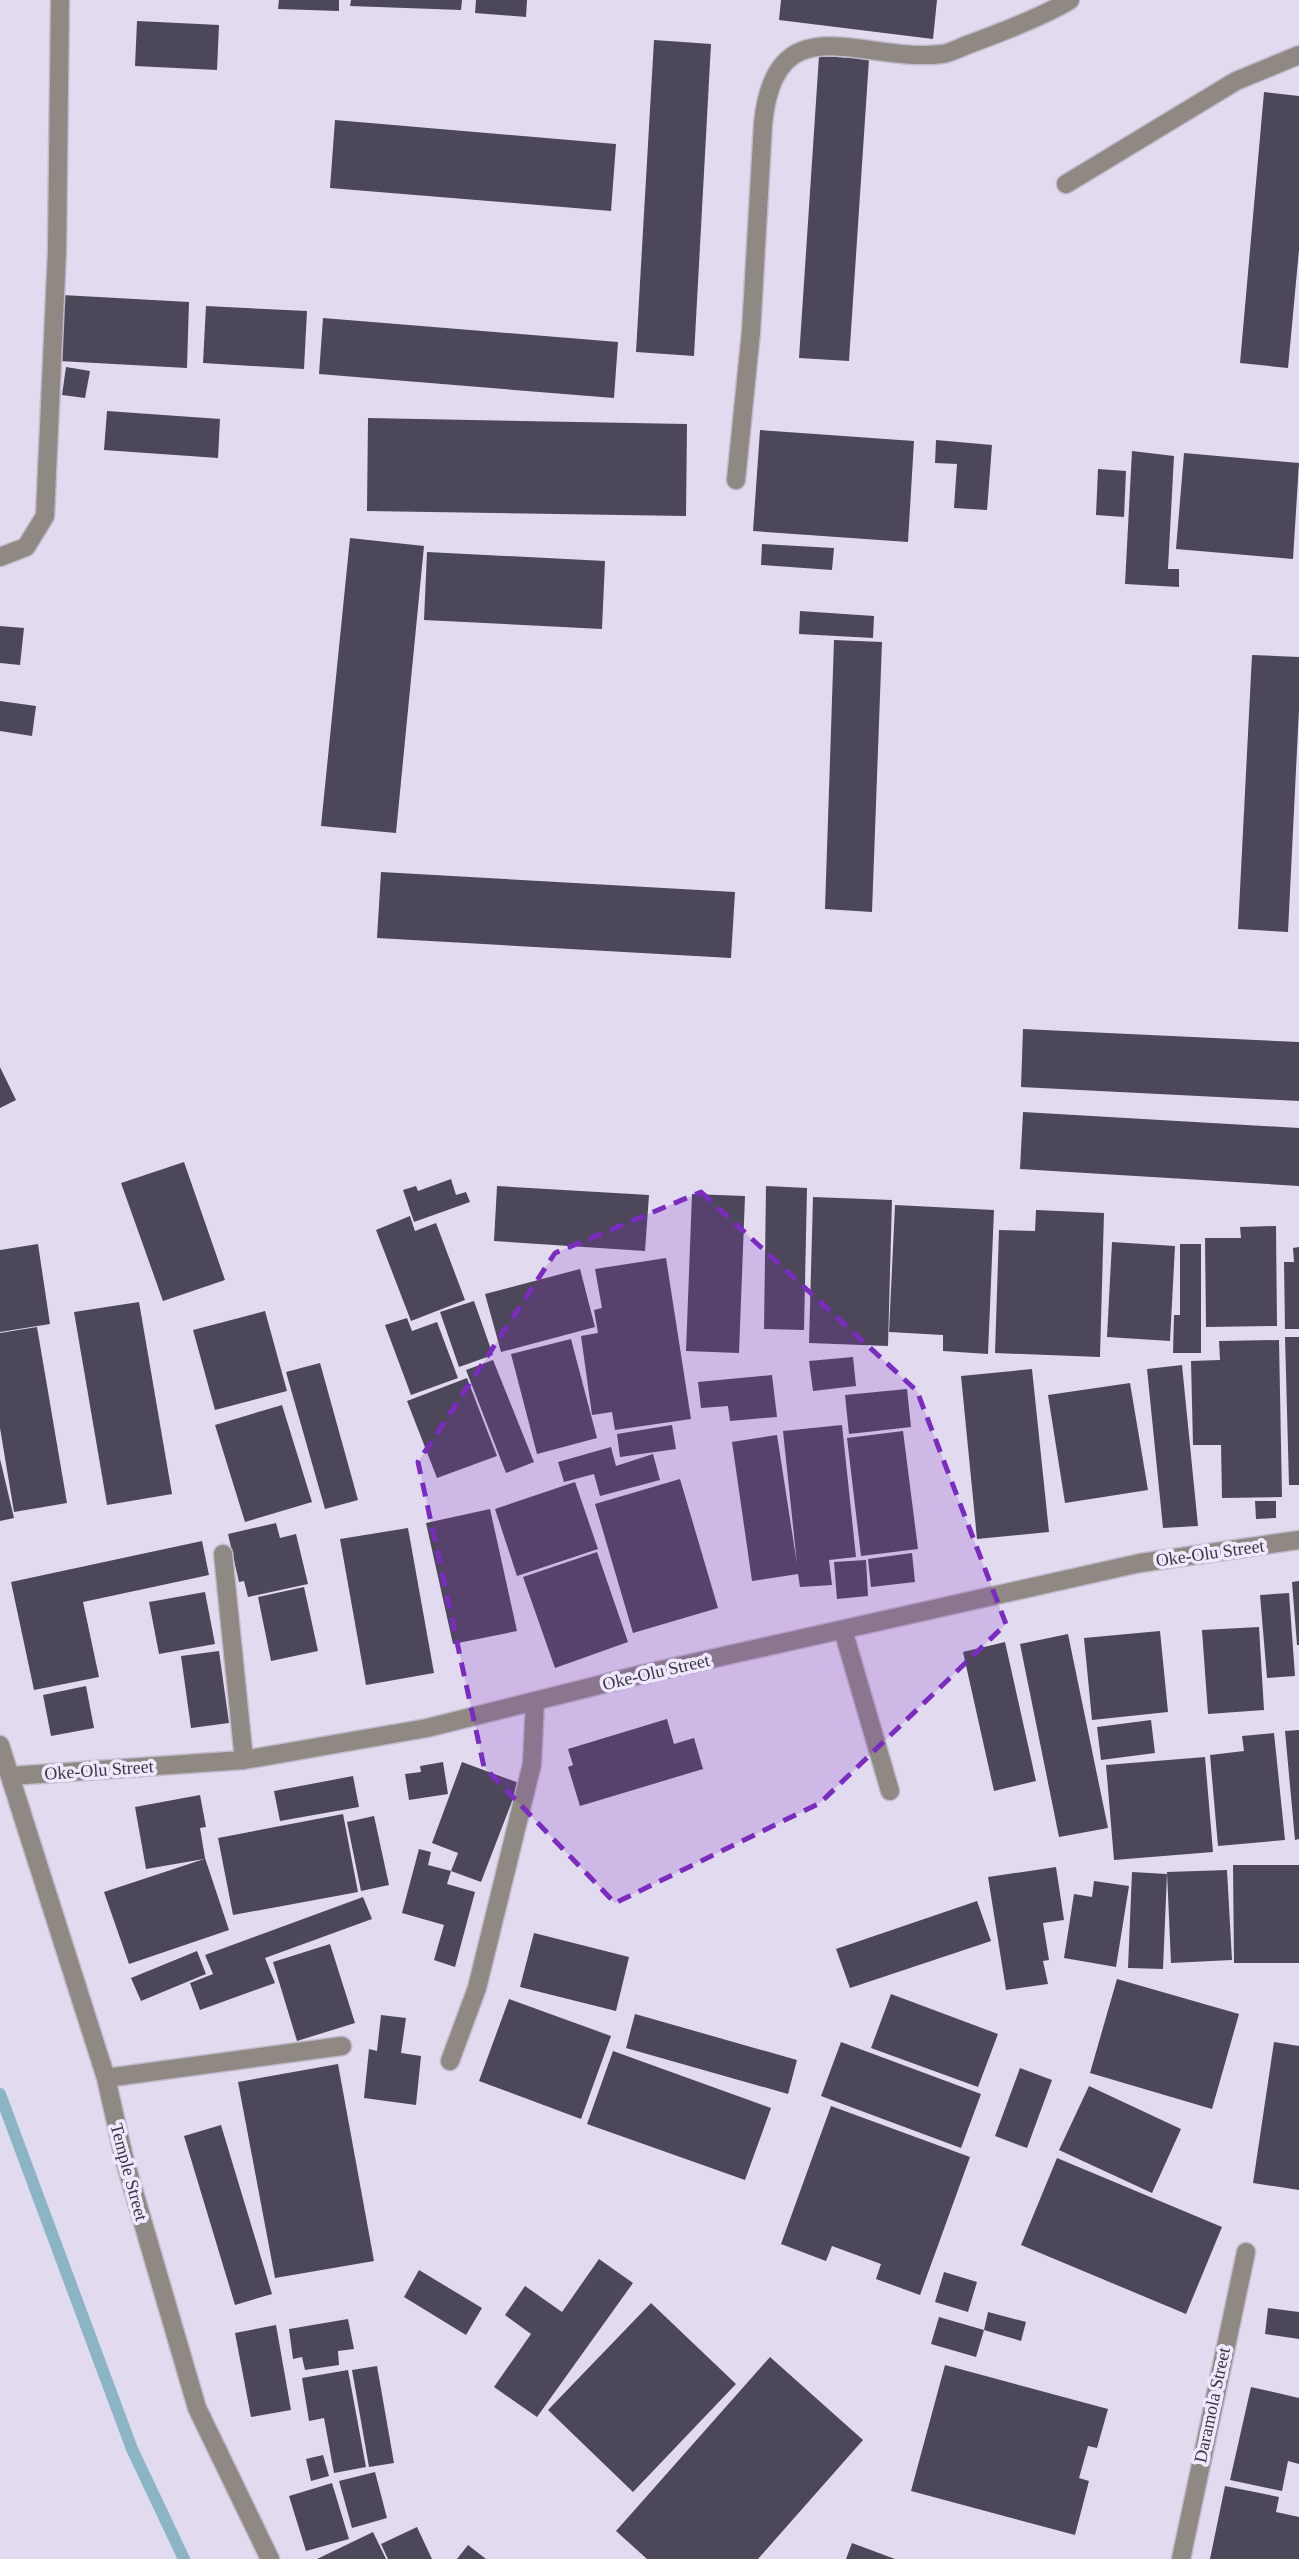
<svg xmlns="http://www.w3.org/2000/svg" width="1299" height="2559" font-family="Georgia,serif">
<style>
.lines{fill:none;stroke-linecap:round;stroke-linejoin:round}
.stream{stroke:#8bb5c4;stroke-width:12}
.building{fill:#4d4859}
.minor-casing{stroke:#c0bacd;stroke-width:21}
.minor{stroke:#908882;stroke-width:18}
.marked{fill:#7b2cbf;fill-opacity:0.2;stroke:#7b2cbf;stroke-width:5;stroke-dasharray:14 9;stroke-linejoin:round}
.labels{text-anchor:middle;dominant-baseline:central;stroke-width:7;stroke-linejoin:round;paint-order:stroke}
.street-label{font-size:18px;fill:#3a373f;stroke:#efe8fe}
</style>
<rect width="100%" height="100%" fill="#e2dbf0"/>
<g class="lines">
<path class="stream" d="M 0,2094 L 132,2449 L 184,2559"/>
</g>
<path class="building" d="M 279,0 L 339,0 L 339,11 L 278,9 Z
M 351,0 L 462,0 L 461,10 L 350,6 Z
M 476,0 L 527,0 L 526,17 L 475,13 Z
M 781,0 L 937,0 L 933,39 L 779,20 Z
M 137,21 L 219,25 L 217,70 L 135,66 Z
M 654,40 L 711,44 L 694,356 L 636,352 Z
M 819,56 L 869,59 L 849,361 L 799,358 Z
M 1264,92 L 1299,96 L 1299,250 L 1288,368 L 1240,363 Z
M 335,120 L 616,144 L 611,211 L 330,188 Z
M 62,295 L 189,302 L 187,368 L 59,361 Z
M 206,306 L 307,311 L 304,369 L 203,363 Z
M 323,318 L 618,342 L 614,398 L 319,374 Z
M 66,367 L 90,371 L 85,398 L 62,395 Z
M 107,411 L 220,419 L 218,458 L 104,450 Z
M 368,418 L 687,424 L 686,516 L 367,511 Z
M 760,430 L 914,441 L 908,542 L 753,531 Z
M 936,440 L 992,445 L 987,510 L 954,508 L 957,464 L 935,463 Z
M 1132,451 L 1174,456 L 1168,569 L 1179,569 L 1179,587 L 1125,584 Z
M 1184,453 L 1299,463 L 1293,559 L 1176,549 Z
M 1098,469 L 1126,471 L 1124,517 L 1096,515 Z
M 350,538 L 424,546 L 396,833 L 321,826 Z
M 762,544 L 834,548 L 832,570 L 761,565 Z
M 427,552 L 605,561 L 602,629 L 424,620 Z
M 800,611 L 874,616 L 873,638 L 799,634 Z
M 0,626 L 24,628 L 20,665 L 0,663 Z
M 834,640 L 882,642 L 872,912 L 825,909 Z
M 1252,655 L 1299,657 L 1299,709 L 1288,932 L 1238,929 Z
M 0,701 L 36,706 L 32,736 L 0,731 Z
M 381,872 L 735,892 L 731,958 L 377,938 Z
M 1023,1029 L 1299,1042 L 1299,1101 L 1021,1087 Z
M 0,1067 L 16,1100 L 0,1108 Z
M 1023,1112 L 1299,1128 L 1299,1186 L 1020,1169 Z
M 184,1162 L 225,1280 L 163,1301 L 121,1183 Z
M 451,1179 L 456,1195 L 466,1192 L 470,1202 L 414,1222 L 403,1190 L 416,1186 L 418,1191 Z
M 497,1186 L 649,1195 L 645,1251 L 494,1241 Z
M 766,1186 L 807,1188 L 804,1330 L 764,1329 Z
M 692,1194 L 745,1196 L 739,1353 L 686,1351 Z
M 813,1197 L 892,1200 L 888,1346 L 809,1343 Z
M 895,1205 L 994,1210 L 988,1354 L 943,1351 L 943,1335 L 889,1332 Z
M 1036,1210 L 1104,1213 L 1100,1357 L 995,1353 L 999,1230 L 1035,1231 Z
M 410,1216 L 415,1231 L 436,1223 L 465,1300 L 411,1321 L 376,1230 Z
M 1276,1226 L 1277,1326 L 1206,1327 L 1205,1238 L 1241,1238 L 1240,1227 Z
M 1112,1242 L 1175,1246 L 1170,1341 L 1107,1337 Z
M 38,1244 L 50,1324 L 0,1332 L 0,1250 Z
M 1180,1244 L 1201,1244 L 1201,1353 L 1173,1353 L 1174,1315 L 1180,1315 Z
M 1299,1247 L 1299,1329 L 1285,1329 L 1284,1262 L 1294,1262 L 1293,1248 Z
M 666,1258 L 691,1419 L 615,1430 L 612,1412 L 592,1415 L 581,1336 L 598,1333 L 594,1310 L 602,1308 L 595,1269 Z
M 580,1269 L 595,1327 L 501,1352 L 485,1294 Z
M 474,1301 L 493,1355 L 459,1367 L 440,1312 Z
M 139,1302 L 172,1494 L 107,1505 L 74,1312 Z
M 265,1311 L 287,1391 L 215,1410 L 193,1330 Z
M 407,1318 L 412,1331 L 437,1322 L 458,1378 L 411,1395 L 385,1325 Z
M 37,1327 L 67,1503 L 14,1512 L 0,1428 L 0,1333 Z
M 1285,1337 L 1299,1337 L 1299,1485 L 1289,1485 Z
M 571,1339 L 597,1438 L 537,1454 L 511,1354 Z
M 1279,1340 L 1282,1497 L 1222,1498 L 1221,1445 L 1193,1445 L 1191,1361 L 1220,1360 L 1219,1341 Z
M 853,1357 L 856,1386 L 813,1391 L 809,1361 Z
M 493,1360 L 534,1462 L 506,1473 L 466,1370 Z
M 320,1363 L 358,1500 L 325,1509 L 286,1372 Z
M 1182,1365 L 1198,1526 L 1163,1528 L 1147,1369 Z
M 1032,1369 L 1049,1532 L 977,1539 L 961,1376 Z
M 772,1375 L 777,1417 L 730,1421 L 728,1406 L 701,1408 L 698,1382 Z
M 467,1378 L 497,1456 L 437,1478 L 407,1401 Z
M 1130,1383 L 1148,1490 L 1065,1503 L 1048,1395 Z
M 907,1389 L 911,1427 L 849,1434 L 845,1395 Z
M 282,1405 L 312,1502 L 245,1522 L 215,1425 Z
M 672,1425 L 676,1449 L 620,1457 L 617,1434 Z
M 842,1425 L 856,1557 L 829,1560 L 832,1585 L 800,1587 L 798,1574 L 752,1581 L 732,1442 L 777,1435 L 797,1564 L 783,1431 Z
M 903,1431 L 918,1549 L 861,1556 L 847,1438 Z
M 611,1447 L 616,1466 L 653,1454 L 660,1480 L 600,1496 L 594,1474 L 564,1482 L 558,1462 Z
M 0,1459 L 14,1518 L 0,1521 Z
M 680,1479 L 718,1608 L 633,1633 L 595,1504 Z
M 575,1482 L 598,1549 L 517,1576 L 495,1509 Z
M 1255,1501 L 1276,1501 L 1276,1518 L 1256,1519 Z
M 490,1509 L 517,1631 L 453,1644 L 426,1523 Z
M 276,1523 L 280,1538 L 296,1534 L 308,1584 L 248,1597 L 244,1581 L 239,1582 L 228,1534 Z
M 408,1528 L 434,1673 L 366,1685 L 340,1539 Z
M 202,1541 L 209,1575 L 83,1602 L 99,1677 L 34,1690 L 11,1582 Z
M 597,1552 L 628,1642 L 555,1668 L 523,1577 Z
M 912,1553 L 915,1582 L 871,1587 L 868,1559 Z
M 866,1560 L 868,1596 L 837,1599 L 834,1562 Z
M 1299,1581 L 1299,1645 L 1297,1645 L 1292,1582 Z
M 304,1587 L 318,1651 L 271,1661 L 258,1597 Z
M 205,1592 L 215,1644 L 159,1654 L 149,1602 Z
M 1289,1593 L 1295,1676 L 1267,1678 L 1260,1595 Z
M 1259,1627 L 1264,1710 L 1208,1714 L 1202,1630 Z
M 1160,1631 L 1168,1712 L 1092,1720 L 1084,1638 Z
M 1068,1634 L 1108,1828 L 1059,1837 L 1020,1644 Z
M 1005,1642 L 1036,1781 L 994,1791 L 963,1652 Z
M 219,1651 L 229,1723 L 191,1728 L 181,1656 Z
M 86,1686 L 94,1728 L 51,1736 L 43,1695 Z
M 667,1719 L 674,1744 L 694,1738 L 703,1769 L 580,1806 L 568,1767 L 573,1765 L 568,1749 Z
M 1151,1720 L 1155,1753 L 1101,1760 L 1097,1727 Z
M 1299,1730 L 1299,1839 L 1295,1840 L 1285,1731 Z
M 1274,1733 L 1285,1840 L 1218,1846 L 1210,1755 L 1244,1751 L 1242,1736 Z
M 1205,1757 L 1213,1852 L 1114,1860 L 1106,1765 Z
M 443,1762 L 448,1794 L 409,1800 L 405,1774 L 421,1772 L 420,1766 Z
M 462,1762 L 519,1783 L 481,1882 L 451,1871 L 458,1853 L 432,1843 Z
M 353,1776 L 359,1807 L 280,1821 L 274,1791 Z
M 200,1795 L 206,1827 L 200,1828 L 205,1858 L 229,1930 L 129,1964 L 104,1892 L 204,1859 L 146,1869 L 135,1807 Z
M 343,1814 L 358,1892 L 233,1915 L 218,1838 Z
M 374,1816 L 389,1885 L 361,1891 L 347,1822 Z
M 419,1849 L 431,1852 L 428,1865 L 451,1871 L 447,1884 L 475,1892 L 455,1967 L 434,1960 L 444,1925 L 402,1913 Z
M 1233,1865 L 1299,1865 L 1299,1963 L 1234,1963 Z
M 1056,1867 L 1064,1920 L 1043,1923 L 1049,1960 L 1043,1961 L 1048,1984 L 1006,1990 L 988,1877 Z
M 1227,1870 L 1232,1960 L 1171,1963 L 1167,1872 Z
M 1132,1872 L 1167,1874 L 1163,1969 L 1128,1968 Z
M 1094,1881 L 1129,1886 L 1116,1967 L 1064,1958 L 1074,1894 L 1092,1897 Z
M 363,1897 L 372,1919 L 265,1958 L 275,1983 L 200,2010 L 190,1983 L 213,1974 L 205,1955 Z
M 977,1901 L 991,1941 L 850,1988 L 836,1949 Z
M 534,1933 L 629,1957 L 616,2011 L 520,1987 Z
M 330,1944 L 355,2023 L 297,2041 L 273,1962 Z
M 197,1951 L 206,1974 L 141,2001 L 131,1978 Z
M 1117,1979 L 1239,2014 L 1212,2109 L 1090,2073 Z
M 891,1994 L 998,2034 L 978,2087 L 871,2048 Z
M 509,1999 L 611,2036 L 581,2119 L 479,2081 Z
M 635,2014 L 797,2060 L 788,2094 L 626,2048 Z
M 381,2015 L 406,2018 L 401,2053 L 421,2056 L 416,2105 L 364,2098 L 369,2049 L 377,2051 Z
M 841,2042 L 981,2094 L 961,2148 L 821,2096 Z
M 1274,2042 L 1299,2046 L 1299,2190 L 1253,2183 Z
M 613,2051 L 771,2108 L 745,2180 L 587,2124 Z
M 338,2064 L 374,2261 L 275,2278 L 238,2082 Z
M 1020,2068 L 1052,2080 L 1027,2148 L 995,2136 Z
M 1089,2086 L 1181,2129 L 1152,2193 L 1059,2150 Z
M 831,2106 L 970,2157 L 920,2295 L 876,2279 L 881,2264 L 832,2246 L 826,2261 L 781,2244 Z
M 221,2125 L 272,2294 L 235,2305 L 184,2136 Z
M 1057,2158 L 1222,2227 L 1186,2314 L 1021,2245 Z
M 599,2259 L 633,2283 L 537,2417 L 494,2387 L 531,2334 L 505,2315 L 525,2286 L 562,2312 Z
M 419,2270 L 482,2308 L 466,2335 L 404,2297 Z
M 944,2272 L 977,2282 L 968,2312 L 935,2302 Z
M 651,2303 L 736,2384 L 633,2492 L 548,2410 Z
M 1268,2308 L 1299,2312 L 1299,2339 L 1265,2334 Z
M 988,2312 L 1026,2322 L 1021,2341 L 984,2330 Z
M 939,2317 L 984,2330 L 976,2357 L 931,2344 Z
M 348,2319 L 354,2349 L 338,2351 L 339,2365 L 305,2370 L 302,2357 L 293,2359 L 289,2329 Z
M 276,2325 L 291,2410 L 251,2417 L 235,2333 Z
M 770,2357 L 863,2440 L 758,2559 L 647,2559 L 616,2531 Z
M 945,2365 L 1108,2409 L 1097,2448 L 1088,2446 L 1079,2478 L 1089,2481 L 1075,2535 L 911,2491 Z
M 377,2366 L 394,2463 L 369,2467 L 352,2370 Z
M 348,2370 L 366,2467 L 334,2473 L 324,2418 L 309,2421 L 302,2378 Z
M 1251,2387 L 1299,2398 L 1299,2464 L 1288,2461 L 1282,2491 L 1230,2480 Z
M 323,2455 L 329,2476 L 311,2481 L 306,2459 Z
M 375,2472 L 387,2518 L 352,2528 L 339,2481 Z
M 332,2483 L 349,2539 L 306,2551 L 289,2496 Z
M 1225,2486 L 1279,2497 L 1276,2512 L 1299,2517 L 1299,2559 L 1210,2559 Z
M 417,2527 L 432,2559 L 388,2559 L 381,2544 Z
M 373,2532 L 386,2559 L 317,2559 Z
M 852,2543 L 895,2559 L 846,2559 Z
M 468,2545 L 486,2559 L 457,2559 Z"/>
<g class="lines">
<g class="minor-casing">
<path id="minor" d="M 1066,184 L 1236,81 L 1299,55
M 736,480 L 751,332 L 763,124 C 775,0 863,64 942,54 C 950,53 959,48 967,45 C 997,34 1043,17 1070,0
M 0,557 L 26,547 L 45,516 L 57,251 L 60,0
M 223,1554 L 244,1760
M 843,1630 L 890,1791
M 0,1745 L 106,2078 L 124,2158 L 197,2408 L 270,2559
M 10,1776 L 244,1760 L 427,1728 L 639,1675 L 1140,1563 L 1299,1540
M 450,2061 L 477,1988 L 532,1764 L 535,1701
M 106,2078 L 342,2046
M 1181,2559 L 1246,2252"/>
</g>
<use href="#minor" class="minor"/>
</g>
<path class="marked" d="M 701,1192 L 917,1391 L 1006,1624 L 820,1803 L 615,1903 L 484,1767 L 418,1462 L 555,1253 Z"/>
<g class="labels">
<g class="street-label">
<text transform="translate(1210 1553) rotate(-8)">Oke-Olu Street</text>
<text transform="translate(656 1672) rotate(-13)">Oke-Olu Street</text>
<text transform="translate(99 1770) rotate(-4)">Oke-Olu Street</text>
<text transform="translate(129 2172) rotate(75)">Temple Street</text>
<text transform="translate(1212 2405) rotate(-78)">Daramola Street</text>
</g>
</g>
</svg>
